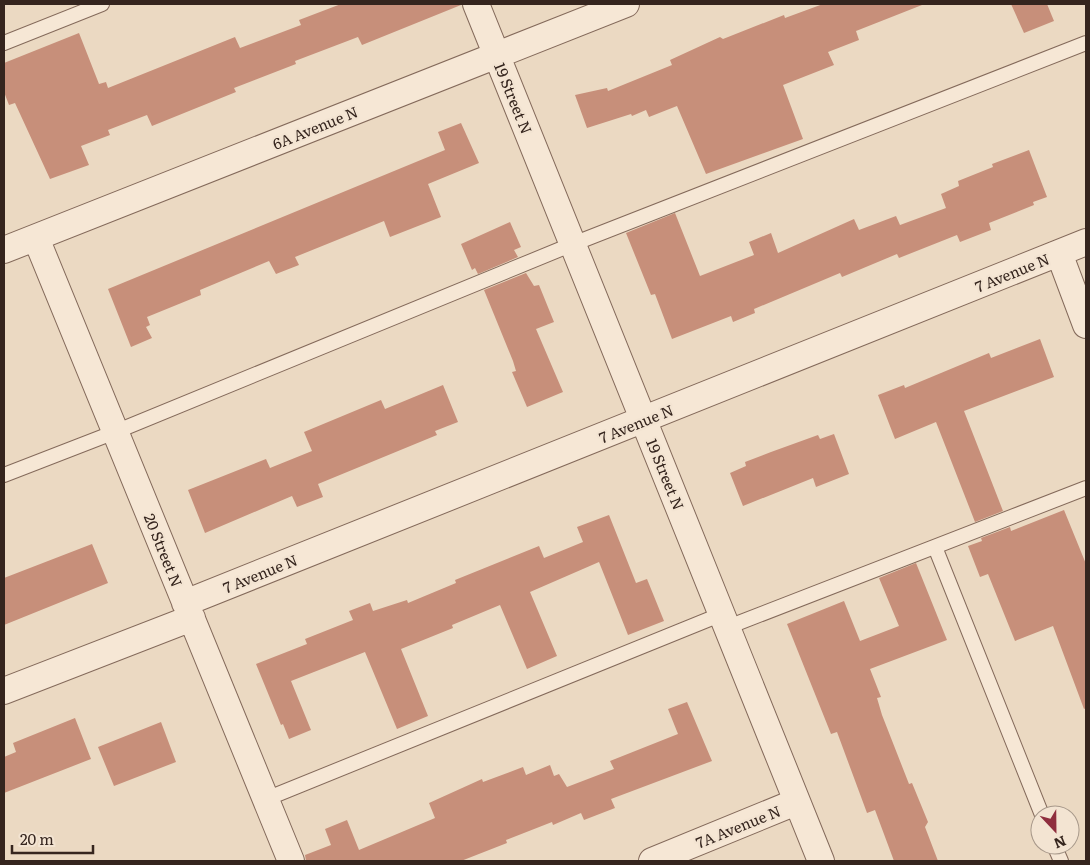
<svg xmlns="http://www.w3.org/2000/svg" width="1090" height="865" font-family="Literata,serif">
<style>
.building{fill:#c78f7a}
.lines{fill:none;stroke-linecap:round;stroke-linejoin:round}
.service-casing{stroke:#846a5b;stroke-width:16}
.minor-casing{stroke:#846a5b;stroke-width:28}
.service{stroke:#f6e7d5;stroke-width:14}
.minor{stroke:#f6e7d5;stroke-width:26}
.labels{text-anchor:middle;dominant-baseline:central;stroke-width:4.5;stroke-linejoin:round;paint-order:stroke}
.street-label{font-size:15px;fill:#35251e;stroke:#f3e4d2}
</style>
<rect width="100%" height="100%" fill="#ebd9c2"/>
<path class="building" d="M 341,4 L 461,5 L 362,45 L 358,37 L 295,61 L 296,64 L 234,88 L 236,92 L 152,126 L 147,115 L 108,130 L 110,135 L 81,146 L 89,165 L 50,179 L 15,103 L 9,105 L 4,92 L 4,63 L 79,33 L 99,84 L 106,82 L 108,88 L 235,37 L 240,48 L 301,25 L 299,20 Z
M 823,4 L 922,5 L 856,31 L 859,40 L 828,52 L 834,65 L 783,85 L 803,139 L 706,174 L 677,106 L 649,117 L 646,110 L 632,116 L 631,114 L 587,128 L 575,95 L 607,88 L 608,91 L 672,65 L 670,60 L 720,37 L 723,39 L 784,15 L 785,18 Z
M 1011,4 L 1047,4 L 1054,21 L 1024,33 Z
M 461,123 L 479,163 L 428,184 L 441,217 L 390,237 L 384,221 L 295,257 L 299,265 L 276,274 L 269,261 L 200,290 L 201,295 L 147,317 L 150,325 L 146,327 L 152,338 L 131,347 L 108,289 L 445,150 L 438,132 Z
M 1029,150 L 1047,197 L 1033,202 L 1034,205 L 989,223 L 991,230 L 960,242 L 957,235 L 899,258 L 897,254 L 842,277 L 840,273 L 754,309 L 755,313 L 733,322 L 731,316 L 672,339 L 655,294 L 651,295 L 626,233 L 675,213 L 700,276 L 754,255 L 749,242 L 771,233 L 778,253 L 854,219 L 859,230 L 896,216 L 900,225 L 946,208 L 941,194 L 959,186 L 958,181 L 993,167 L 992,164 Z
M 510,222 L 521,247 L 514,250 L 518,257 L 478,274 L 475,268 L 472,270 L 461,244 Z
M 526,273 L 534,286 L 539,285 L 554,322 L 536,329 L 563,392 L 527,407 L 512,372 L 516,371 L 513,361 L 484,290 Z
M 1040,339 L 1054,377 L 964,411 L 1003,511 L 975,522 L 936,422 L 895,439 L 878,395 L 904,385 L 905,388 L 989,353 L 991,358 Z
M 443,385 L 458,422 L 435,431 L 437,435 L 318,484 L 323,497 L 297,507 L 292,496 L 205,533 L 188,490 L 266,459 L 270,468 L 312,451 L 304,432 L 381,400 L 385,409 Z
M 834,434 L 849,474 L 816,487 L 813,478 L 743,506 L 730,473 L 746,466 L 745,462 L 771,452 L 818,435 L 820,439 Z
M 1064,510 L 1086,564 L 1086,708 L 1084,709 L 1053,626 L 1015,641 L 988,574 L 980,577 L 968,546 L 982,541 L 981,538 L 1010,527 L 1011,531 Z
M 609,515 L 636,583 L 647,579 L 664,621 L 628,635 L 599,562 L 530,592 L 557,656 L 527,669 L 500,605 L 452,625 L 453,628 L 401,649 L 428,716 L 397,729 L 365,652 L 291,681 L 311,730 L 289,739 L 283,724 L 281,725 L 256,664 L 307,644 L 305,639 L 353,620 L 349,611 L 370,603 L 373,611 L 407,600 L 408,603 L 456,583 L 455,580 L 539,546 L 544,558 L 583,542 L 577,527 Z
M 92,544 L 108,583 L 4,625 L 4,578 Z
M 916,563 L 947,640 L 870,669 L 881,697 L 877,698 L 882,715 L 909,784 L 912,783 L 928,822 L 925,827 L 938,861 L 894,861 L 875,810 L 867,813 L 837,732 L 831,734 L 787,624 L 844,601 L 860,641 L 899,626 L 879,578 Z
M 687,702 L 712,761 L 611,799 L 615,808 L 584,820 L 581,813 L 553,825 L 552,822 L 506,840 L 507,843 L 461,861 L 306,861 L 305,855 L 331,845 L 325,829 L 347,820 L 359,850 L 435,818 L 429,803 L 482,779 L 483,782 L 523,767 L 526,775 L 550,765 L 554,776 L 559,774 L 567,787 L 614,769 L 610,761 L 678,734 L 668,709 Z
M 75,718 L 91,759 L 4,793 L 4,757 L 16,752 L 13,743 Z
M 161,722 L 176,762 L 114,786 L 98,747 Z"/>
<g class="lines">
<g class="service-casing">
<path id="service" d="M 4,43 L 102,4
M 4,475 L 115,432 L 573,244 L 1086,43
M 935,547 L 1042,815
M 728,627 L 1086,488
M 266,799 L 722,614
M 1054,845 L 1061,861"/>
</g>
<g class="minor-casing">
<path id="minor" d="M 476,4 L 821,861
M 36,238 L 291,861
M 4,250 L 626,4
M 1059,253 L 1086,325
M 185,603 L 1086,242
M 4,691 L 192,618
M 652,861 L 796,802"/>
</g>
<use href="#service" class="service"/>
<use href="#minor" class="minor"/>
</g>
<g class="labels">
<g class="street-label">
<text transform="translate(514 98) rotate(68)">19 Street N</text>
<text transform="translate(315 127) rotate(-22)">6A Avenue N</text>
<text transform="translate(1012 272) rotate(-22)">7 Avenue N</text>
<text transform="translate(636 423) rotate(-22)">7 Avenue N</text>
<text transform="translate(666 474) rotate(68)">19 Street N</text>
<text transform="translate(164 550) rotate(68)">20 Street N</text>
<text transform="translate(260 573) rotate(-22)">7 Avenue N</text>
<text transform="translate(738 826) rotate(-22)">7A Avenue N</text>
</g>
</g>
<rect width="1090" height="865" fill="none" stroke="#35251e" stroke-width="10"/>
<g transform="translate(1055 830) rotate(158)"><circle r="24" fill="#f3e4d2" stroke="#a7988a"/>
<path d="M0-4L9 19L0 12L-9 19Z" fill="#8f2e3e"/>
<text y="-8" font-size="14" font-weight="bold" text-anchor="middle" fill="#35251e">N</text>
</g>
<path d="M12 845v8h81v-8" fill="none" stroke="#35251e" stroke-width="2.5"/>
<text x="20" y="845" font-size="15" fill="#35251e" stroke="#f3e4d2" stroke-width="4" paint-order="stroke">20 m</text>
</svg>
